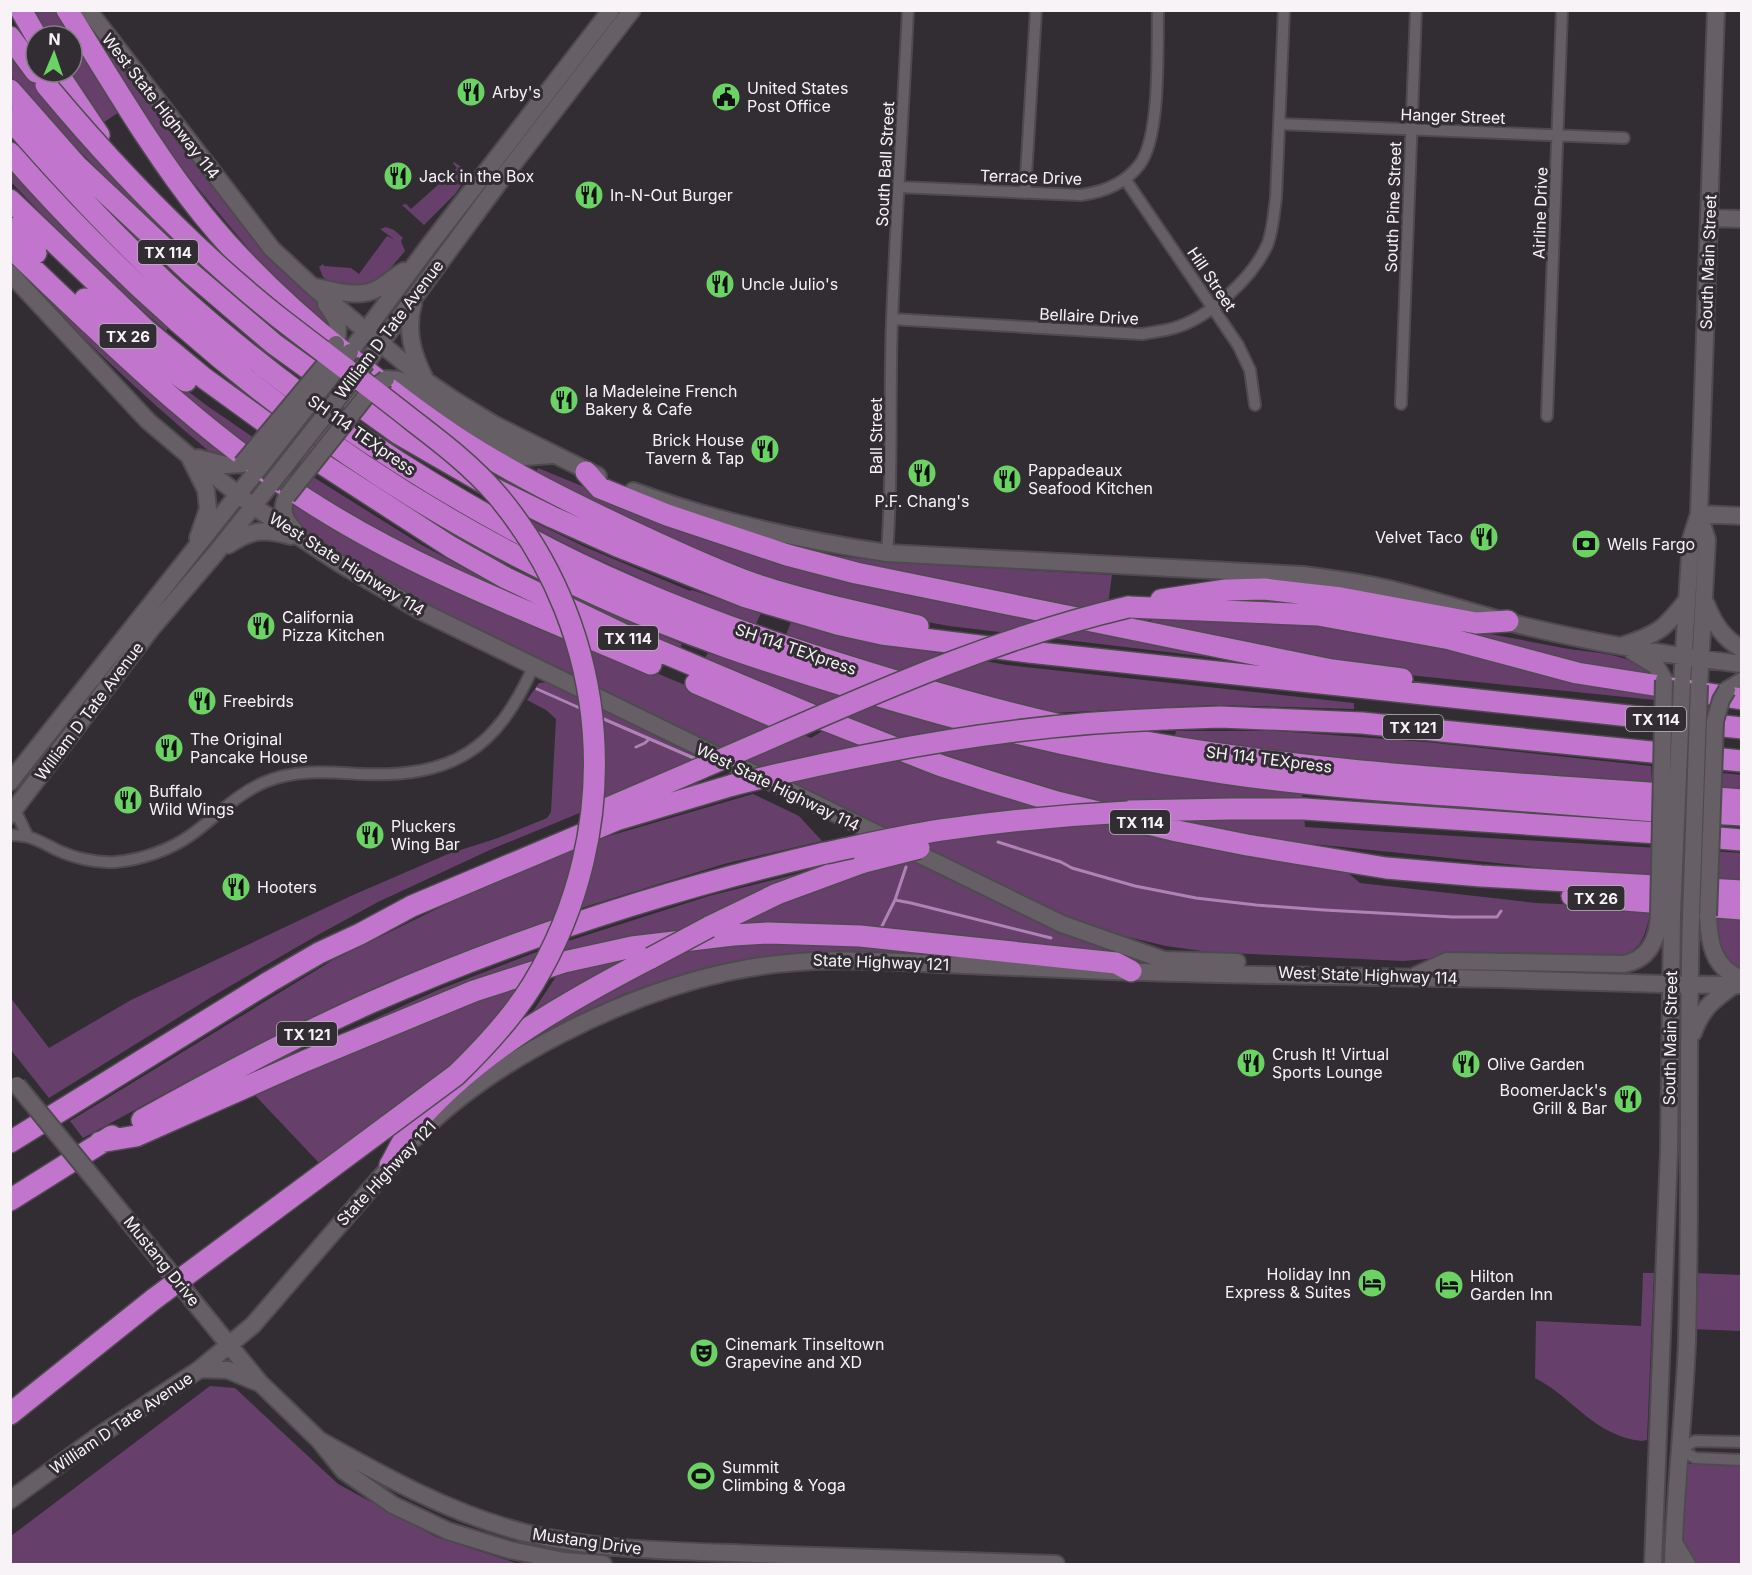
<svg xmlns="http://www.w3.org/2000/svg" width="1752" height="1575" font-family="Inter,sans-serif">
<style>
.green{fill:#66406b}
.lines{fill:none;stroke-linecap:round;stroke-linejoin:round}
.stream{stroke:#b083b6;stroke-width:3}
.street-casing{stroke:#4f4a4f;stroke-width:14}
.secondary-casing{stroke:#4f4a4f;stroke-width:20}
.highway-casing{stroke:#4f4a4f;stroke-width:24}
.street{stroke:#666066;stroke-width:10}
.secondary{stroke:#666066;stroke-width:16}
.highway{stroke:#c175cc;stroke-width:21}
.secondary-bridge-casing{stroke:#4f4a4f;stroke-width:20;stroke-linecap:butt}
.highway-bridge-casing{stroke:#4f4a4f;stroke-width:24;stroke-linecap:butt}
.secondary-bridge{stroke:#666066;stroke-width:16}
.highway-bridge{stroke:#c175cc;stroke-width:21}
.labels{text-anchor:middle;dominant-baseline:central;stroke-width:6;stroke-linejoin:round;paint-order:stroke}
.shield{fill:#322d33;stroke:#bcb8bc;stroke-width:1.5}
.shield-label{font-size:15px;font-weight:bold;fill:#f7f3f7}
.poi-label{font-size:16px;fill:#f7f3f7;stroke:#322d33;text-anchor:start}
.street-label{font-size:16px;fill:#f7f3f7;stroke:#322d33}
</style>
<rect width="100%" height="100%" fill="#322d33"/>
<path class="green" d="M 29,11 L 60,11 L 121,111 L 98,126 L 66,72 L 72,72 L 72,36 L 44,36 Z
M 81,13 L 311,294 L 332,325 L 329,329 L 267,271 L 162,145 Z
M 10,52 L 59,114 L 186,253 C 165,242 148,220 131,203 C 90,162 49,120 11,76 Z
M 454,162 L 470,173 L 455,194 L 424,225 L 402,205 L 406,204 L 411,209 L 457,168 L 453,163 Z
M 11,169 L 117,282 L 169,327 L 166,331 C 111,284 60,234 11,182 Z
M 386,227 L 394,230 L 403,238 L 401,241 L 405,251 L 388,271 L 375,280 L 359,288 L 332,283 L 323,277 L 319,267 L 323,264 L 324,266 L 351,268 L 359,274 L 387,236 L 394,239 L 380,229 Z
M 11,257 L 233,456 L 221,457 L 210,452 C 140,394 74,330 11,265 Z
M 137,352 L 206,405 L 254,438 L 244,448 L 231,440 Z
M 538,468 L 679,526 L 1243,661 L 949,626 L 878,613 L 817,596 L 657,537 L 536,472 Z
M 310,475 L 420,544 L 510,593 L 459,576 L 300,489 Z
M 292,501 L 528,619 L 811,738 L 844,718 L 703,661 L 708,653 L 887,709 L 1081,758 L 1302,794 L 1305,827 L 1741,853 L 1741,880 L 1650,879 L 1313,844 L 1360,883 L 1536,903 L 1648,908 L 1647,914 L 1650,914 C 1643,945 1639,952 1608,960 L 1451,957 L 1403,961 L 1209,952 L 1166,946 L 1095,929 L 1026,901 L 884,827 L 699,741 L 407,596 L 304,532 L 291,514 Z
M 524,517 L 585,547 L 690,591 L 692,590 L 761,613 L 755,626 L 670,594 L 670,592 L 584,553 L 530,526 Z
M 809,552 L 886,562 L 1112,575 L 1106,619 Z
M 580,599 L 682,644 L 679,650 L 578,603 Z
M 1373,611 C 1436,623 1500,636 1563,648 C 1590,653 1625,652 1647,671 L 1643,677 L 1586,666 Z
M 1204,617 L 1312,620 L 1444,647 L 1654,694 L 1655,700 L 1389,673 L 1153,625 L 1151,620 Z
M 791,622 L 874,642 L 1007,665 L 1354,703 L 1354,709 L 1216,705 L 1052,713 L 888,669 L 785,637 Z
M 549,682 L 579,696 C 585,735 584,772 582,812 L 492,849 L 378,902 L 316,936 L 213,996 L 49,1098 L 11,1050 L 10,997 L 49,1048 L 131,1000 L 353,895 L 448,854 L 498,838 L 547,818 L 551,812 L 556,719 L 546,710 L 527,700 L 539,683 Z
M 599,705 L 704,758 L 601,803 Z
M 1176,731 L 1278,731 L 1426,742 L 1651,766 L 1652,783 C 1492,772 1332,763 1175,736 Z
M 1722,773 L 1741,775 L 1741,791 L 1722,789 Z
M 753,794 L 799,816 L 822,841 L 724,864 L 578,909 L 595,840 Z
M 576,848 L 574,863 L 555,919 C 499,939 443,959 388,982 C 284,1027 183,1084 83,1138 L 70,1121 L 333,960 L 477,889 Z
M 912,859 L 1142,960 L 729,928 L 812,888 L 813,893 L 871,869 Z
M 821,868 L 682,933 L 557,958 L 565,942 L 709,896 Z
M 1715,918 L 1741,920 L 1741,969 C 1717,962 1718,940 1715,918 Z
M 768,940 L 947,952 L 946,957 C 910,955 869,950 832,951 C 760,955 672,972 606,1002 C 563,1022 523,1047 483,1073 L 525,1038 L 700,943 Z
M 654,949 L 528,1019 L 561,969 Z
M 542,950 L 534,965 L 304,1051 L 438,990 Z
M 521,984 L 467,1054 L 321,1165 L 250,1090 Z
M 1643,1273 L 1654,1273 L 1647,1440 L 1642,1441 C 1594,1436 1574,1398 1535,1378 L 1536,1321 L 1641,1326 Z
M 1694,1273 L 1741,1275 L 1741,1331 L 1691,1329 Z
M 210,1386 L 235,1388 L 338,1484 L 436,1537 L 519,1564 L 11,1564 L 11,1536 Z
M 1685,1464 L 1741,1464 L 1741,1564 L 1697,1564 L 1680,1540 Z"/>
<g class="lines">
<path class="stream" d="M 537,689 L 582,709
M 599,717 L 696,759
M 636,747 L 645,743 L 649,739
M 998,842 L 1061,862 L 1072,868 L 1135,886 L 1196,898 L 1256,905 L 1324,910 L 1453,917 L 1497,917 L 1501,911
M 895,900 L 911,903 L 1051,938
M 882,926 L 895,900 L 906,867"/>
<g class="street-casing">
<path id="street" d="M 1280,124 L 1624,138
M 1125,179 L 1238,345 L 1250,370 L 1255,405
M 899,187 L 1081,195 C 1103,192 1126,183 1140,164 C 1161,135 1157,48 1158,10
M 1025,193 L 1036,10
M 892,319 L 1142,334 C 1153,332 1164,331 1174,328 C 1209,318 1254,277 1268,243 C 1273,229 1274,212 1276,197 L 1284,10
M 1401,404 L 1416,10
M 1547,416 L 1562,10
M 887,553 C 893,476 889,398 892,321 C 896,217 903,114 908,10
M 15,810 L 27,835
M 10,835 C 31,835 39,841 57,850 C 74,858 96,863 115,862 C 141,860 170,850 191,835 C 216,817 236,794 265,782 C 296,769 328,772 360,774 C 452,778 497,750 534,665
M 1742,1442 L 1695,1441 L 1680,1449 L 1695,1458 L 1742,1460"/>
</g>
<g class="secondary-casing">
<path id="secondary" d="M 88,10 L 272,249 L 313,287 L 426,381 L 454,400 L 495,425 L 598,476
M 1709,218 L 1742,219
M 10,273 L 148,421 L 188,455 L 253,506 L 339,563 L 421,611 L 1062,924 L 1164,960 L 1237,962
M 316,287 C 337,291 359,299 379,288 C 388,283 395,276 404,271
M 326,304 C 338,320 340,324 336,344
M 413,304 C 406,330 412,353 424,377
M 350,352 L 428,247 L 611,10
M 366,363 L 500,181 L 632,10
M 386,379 L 399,380 L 494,441 L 524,457 L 552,455
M 190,458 L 206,490 L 208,509 L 198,538
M 198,458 L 226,465 L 242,464
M 633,491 C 717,522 799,540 887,553 L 1303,575 C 1335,579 1366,583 1397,591 C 1437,601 1477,614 1516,624 C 1590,642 1666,655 1742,664
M 287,496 C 280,510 284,519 294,530
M 1699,514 L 1707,540 L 1699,685
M 1699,514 L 1742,516
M 228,545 C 252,529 263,529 291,536
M 1706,604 C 1714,624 1723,638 1742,649
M 1624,645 C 1659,634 1665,628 1687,600
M 1633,652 L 1656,666 L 1664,680
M 1682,683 L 1691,539 L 1699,514 L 1716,10
M 1727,690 L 1742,681
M 10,782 L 255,473
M 10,815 L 151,629 L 215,554 L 270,485
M 1708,916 C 1709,943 1713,968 1742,979
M 1417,975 L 1447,961 L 1623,964 C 1649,960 1658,939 1659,915
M 1693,1033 C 1702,1008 1713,1000 1734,985
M 415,1138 C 490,1060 623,995 728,972 C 802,956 867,960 941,964 C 989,966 1038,968 1086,970 C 1205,975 1325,976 1445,978 C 1544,979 1643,985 1742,985
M 103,1190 L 260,1383 L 319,1440 L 344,1471 L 393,1505 L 448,1531 L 510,1550 L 564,1561 L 603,1564
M 200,1369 L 228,1370 L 257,1382
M 319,1440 C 385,1477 451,1514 526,1533 C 601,1551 680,1551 756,1554 C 856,1557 956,1561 1056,1564
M 10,1500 L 97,1437 L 200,1369 L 253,1325 L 398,1157
M 1674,1543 L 1687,1564
M 1653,1564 L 1669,1151 L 1672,915
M 1673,1564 C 1675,1490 1684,1417 1687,1342 C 1691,1200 1687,1058 1691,916"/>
</g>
<g class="highway-casing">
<path id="highway" d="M 21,10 L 36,36
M 67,10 C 110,78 153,153 203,215 C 245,267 295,313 347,355 C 382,384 418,412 456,437 C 511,473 570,502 629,530 C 670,549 712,569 754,584 C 808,602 863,613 918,626
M 10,37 L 36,72
M 57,72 L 99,135
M 10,90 L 77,166 L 192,274 L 274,344 L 399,434 L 491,487 L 552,517 L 617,546 L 746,597 L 837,624 L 882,634 L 1029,652 L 1742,728
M 10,119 C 79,199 153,277 236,344 C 325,417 423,482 525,536 C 626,591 737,632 847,666 C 930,692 1013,716 1098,733 C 1310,776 1527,783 1742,800
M 10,153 C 173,339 371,493 597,595 C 682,634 770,663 859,690 C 979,727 1100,755 1224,773 C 1304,785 1383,791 1463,796 C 1527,801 1591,806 1655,811 C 1684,812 1713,813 1742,815
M 10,200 L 146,330 L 204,378 L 321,463 L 451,547 L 506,578 L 643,644 L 812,715 L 939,765 L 988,781 L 1057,802 L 1177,831 L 1247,845 L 1386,868 L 1481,876 L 1742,891
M 10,228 L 36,253
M 10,247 C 108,340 203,436 318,507 C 423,573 538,615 651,664
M 85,299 L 139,346 L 186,381
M 586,472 L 600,488 L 667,515 L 787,555 L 856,573 L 1332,670 L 1402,679
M 1161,600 L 1226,590 L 1264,589 L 1341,598 L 1476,623 L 1508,621
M 1128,607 L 1318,615 L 1450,639 L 1577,673 L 1742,699
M 696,683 L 775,717 L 805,715
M 1165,719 L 1220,717 L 1362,723 L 1742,761
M 1129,811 L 1231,809 L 1304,809 L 1658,833 L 1742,840
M 592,815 L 699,769
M 1572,896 L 1742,909
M 709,927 L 777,894 L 864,862
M 142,1120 C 217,1078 293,1037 372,1002 C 518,938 670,889 825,853
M 10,1142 L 269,982 L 319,953 L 360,934 L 412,906 L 616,820 L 733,785
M 100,1142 L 136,1136 L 305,1061 L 474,991 L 564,962 L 632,947 L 733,935 L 768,933 L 860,936 L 1116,963 L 1131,971
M 390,1165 C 396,1155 401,1143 408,1133 C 470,1056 564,1003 651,958
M 10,1200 L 112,1136
M 10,1414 L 154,1299"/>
</g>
<use href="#street" class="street"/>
<use href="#secondary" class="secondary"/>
<use href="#highway" class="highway"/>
<g class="secondary-bridge-casing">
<path id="secondary-bridge" d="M 242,464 L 328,361 L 336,344
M 255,473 L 350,352
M 270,485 L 366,363
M 287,496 L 370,391 L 386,379
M 1659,915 L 1664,680
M 1672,915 L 1682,683
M 1691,916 L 1699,685
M 1708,916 L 1715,721 L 1721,700 L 1727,690
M 17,1085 L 103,1190"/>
</g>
<g class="highway-bridge-casing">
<path id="highway-bridge" d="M 46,85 C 116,169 192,248 277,316 C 322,351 368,385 412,420 C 442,443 472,466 497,495 C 613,633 626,830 533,984 C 512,1018 485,1047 456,1075 L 154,1299
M 699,769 C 840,709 978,642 1128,607
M 733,785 C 875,750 1018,724 1165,719
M 825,853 C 863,845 902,836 941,830 C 1003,821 1065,815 1128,812
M 864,862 L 919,848
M 651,958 L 709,927"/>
</g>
<use href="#secondary-bridge" class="secondary-bridge"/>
<use href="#highway-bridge" class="highway-bridge"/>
</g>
<defs>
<g id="restaurant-disc" transform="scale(1.5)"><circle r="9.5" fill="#6bd363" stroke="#322d33"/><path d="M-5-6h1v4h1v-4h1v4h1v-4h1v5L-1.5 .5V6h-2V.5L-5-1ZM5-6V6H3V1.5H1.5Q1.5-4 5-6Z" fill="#111"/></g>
<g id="civic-disc" transform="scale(1.5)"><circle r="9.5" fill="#6bd363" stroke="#322d33"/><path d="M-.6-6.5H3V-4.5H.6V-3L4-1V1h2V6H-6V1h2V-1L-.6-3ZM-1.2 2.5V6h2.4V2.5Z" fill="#111"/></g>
<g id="bank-disc" transform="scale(1.5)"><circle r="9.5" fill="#6bd363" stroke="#322d33"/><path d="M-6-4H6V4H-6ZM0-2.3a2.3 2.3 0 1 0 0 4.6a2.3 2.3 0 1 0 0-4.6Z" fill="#111"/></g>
<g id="hotel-disc" transform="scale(1.5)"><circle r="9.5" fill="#6bd363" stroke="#322d33"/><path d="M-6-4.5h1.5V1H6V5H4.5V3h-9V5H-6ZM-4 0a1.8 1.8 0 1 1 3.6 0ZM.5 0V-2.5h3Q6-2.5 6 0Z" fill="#111"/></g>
<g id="theatre-disc" transform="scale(1.5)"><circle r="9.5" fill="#6bd363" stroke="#322d33"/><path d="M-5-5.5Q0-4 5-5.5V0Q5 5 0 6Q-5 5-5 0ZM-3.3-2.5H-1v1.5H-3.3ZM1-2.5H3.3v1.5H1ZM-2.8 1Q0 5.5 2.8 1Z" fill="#111"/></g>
<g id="stadium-disc" transform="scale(1.5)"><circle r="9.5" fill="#6bd363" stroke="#322d33"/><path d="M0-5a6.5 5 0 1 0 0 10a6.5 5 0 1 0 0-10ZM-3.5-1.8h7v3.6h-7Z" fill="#111"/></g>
</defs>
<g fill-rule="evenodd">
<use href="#restaurant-disc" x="471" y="92"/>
<use href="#civic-disc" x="726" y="97"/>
<use href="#restaurant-disc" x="398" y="176"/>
<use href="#restaurant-disc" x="589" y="195"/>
<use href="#restaurant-disc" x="720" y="284"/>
<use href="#restaurant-disc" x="564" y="400"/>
<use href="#restaurant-disc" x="765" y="449"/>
<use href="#restaurant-disc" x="922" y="473"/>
<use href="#restaurant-disc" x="1007" y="479"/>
<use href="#restaurant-disc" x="1484" y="537"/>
<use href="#bank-disc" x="1586" y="544"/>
<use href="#restaurant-disc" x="261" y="626"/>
<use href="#restaurant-disc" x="202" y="701"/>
<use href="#restaurant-disc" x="169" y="748"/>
<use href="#restaurant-disc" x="128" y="800"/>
<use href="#restaurant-disc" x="370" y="835"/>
<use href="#restaurant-disc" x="236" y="887"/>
<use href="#restaurant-disc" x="1251" y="1063"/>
<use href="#restaurant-disc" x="1466" y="1064"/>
<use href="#restaurant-disc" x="1628" y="1099"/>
<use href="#hotel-disc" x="1372" y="1283"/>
<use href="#hotel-disc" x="1449" y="1285"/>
<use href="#theatre-disc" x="704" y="1353"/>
<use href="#stadium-disc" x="701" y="1476"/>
</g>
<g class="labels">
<g class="shield">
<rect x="138" y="240" width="60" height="24" rx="4.5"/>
<rect x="99.5" y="324" width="57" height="24" rx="4.5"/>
<rect x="598" y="626" width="60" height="24" rx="4.5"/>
<rect x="1626" y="707" width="60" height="24" rx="4.5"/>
<rect x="1383" y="715" width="60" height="24" rx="4.5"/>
<rect x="1110" y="810" width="60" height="24" rx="4.5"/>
<rect x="1567.5" y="886" width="57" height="24" rx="4.5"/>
<rect x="277" y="1022" width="60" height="24" rx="4.5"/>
</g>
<g class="shield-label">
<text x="168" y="252">TX 114</text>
<text x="128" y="336">TX 26</text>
<text x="628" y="638">TX 114</text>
<text x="1656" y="719">TX 114</text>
<text x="1413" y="727">TX 121</text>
<text x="1140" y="822">TX 114</text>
<text x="1596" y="898">TX 26</text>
<text x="307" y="1034">TX 121</text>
</g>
<g class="poi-label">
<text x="747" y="88">United States<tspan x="747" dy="18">Post Office</tspan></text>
<text x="492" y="92">Arby's</text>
<text x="419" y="176">Jack in the Box</text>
<text x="610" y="195">In-N-Out Burger</text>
<text x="741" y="284">Uncle Julio's</text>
<text x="585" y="391">la Madeleine French<tspan x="585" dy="18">Bakery &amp; Cafe</tspan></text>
<text x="744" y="440" text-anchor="end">Brick House<tspan x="744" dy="18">Tavern &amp; Tap</tspan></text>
<text x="1028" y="470">Pappadeaux<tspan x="1028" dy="18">Seafood Kitchen</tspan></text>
<text x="922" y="501" text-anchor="middle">P.F. Chang's</text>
<text x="1463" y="537" text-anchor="end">Velvet Taco</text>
<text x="1607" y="544">Wells Fargo</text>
<text x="282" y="617">California<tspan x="282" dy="18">Pizza Kitchen</tspan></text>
<text x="223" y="701">Freebirds</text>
<text x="190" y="739">The Original<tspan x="190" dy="18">Pancake House</tspan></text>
<text x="149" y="791">Buffalo<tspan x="149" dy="18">Wild Wings</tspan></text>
<text x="391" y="826">Pluckers<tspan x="391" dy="18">Wing Bar</tspan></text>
<text x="257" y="887">Hooters</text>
<text x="1272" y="1054">Crush It! Virtual<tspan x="1272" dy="18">Sports Lounge</tspan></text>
<text x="1487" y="1064">Olive Garden</text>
<text x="1607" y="1090" text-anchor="end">BoomerJack's<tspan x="1607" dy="18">Grill &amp; Bar</tspan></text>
<text x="1351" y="1274" text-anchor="end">Holiday Inn<tspan x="1351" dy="18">Express &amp; Suites</tspan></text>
<text x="1470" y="1276">Hilton<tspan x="1470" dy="18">Garden Inn</tspan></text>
<text x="725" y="1344">Cinemark Tinseltown<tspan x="725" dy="18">Grapevine and XD</tspan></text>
<text x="722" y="1467">Summit<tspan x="722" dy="18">Climbing &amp; Yoga</tspan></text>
</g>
<g class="street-label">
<text transform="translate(161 106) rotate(52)">West State Highway 114</text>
<text transform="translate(1453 116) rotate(2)">Hanger Street</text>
<text transform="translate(885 164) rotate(-87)">South Ball Street</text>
<text transform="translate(1031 177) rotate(2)">Terrace Drive</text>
<text transform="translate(1393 207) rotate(-88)">South Pine Street</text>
<text transform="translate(1540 213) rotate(-88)">Airline Drive</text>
<text transform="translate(1708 262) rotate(-88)">South Main Street</text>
<text transform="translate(1212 279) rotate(56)">Hill Street</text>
<text transform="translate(1089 316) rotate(3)">Bellaire Drive</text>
<text transform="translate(389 329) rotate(-53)">William D Tate Avenue</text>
<text transform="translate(362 435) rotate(35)">SH 114 TEXpress</text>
<text transform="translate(876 436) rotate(-90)">Ball Street</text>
<text transform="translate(347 564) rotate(32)">West State Highway 114</text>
<text transform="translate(796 649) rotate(19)">SH 114 TEXpress</text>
<text transform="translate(89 711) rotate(-53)">William D Tate Avenue</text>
<text transform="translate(1269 759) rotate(7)">SH 114 TEXpress</text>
<text transform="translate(778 787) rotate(26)">West State Highway 114</text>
<text transform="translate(881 962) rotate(2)">State Highway 121</text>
<text transform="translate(1368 975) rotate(2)">West State Highway 114</text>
<text transform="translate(1670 1038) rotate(-89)">South Main Street</text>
<text transform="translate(386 1173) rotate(-47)">State Highway 121</text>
<text transform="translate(162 1261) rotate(51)">Mustang Drive</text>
<text transform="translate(121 1423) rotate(-34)">William D Tate Avenue</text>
<text transform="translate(587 1541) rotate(8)">Mustang Drive</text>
</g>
</g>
<rect width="1752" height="1575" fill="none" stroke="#f7f3f7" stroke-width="24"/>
<g transform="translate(54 54) rotate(2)"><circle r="28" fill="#322d33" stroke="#817c81" stroke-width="1.5"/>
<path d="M0-4.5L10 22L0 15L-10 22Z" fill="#6bd363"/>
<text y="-9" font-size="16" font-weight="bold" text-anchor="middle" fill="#f7f3f7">N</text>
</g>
</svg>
